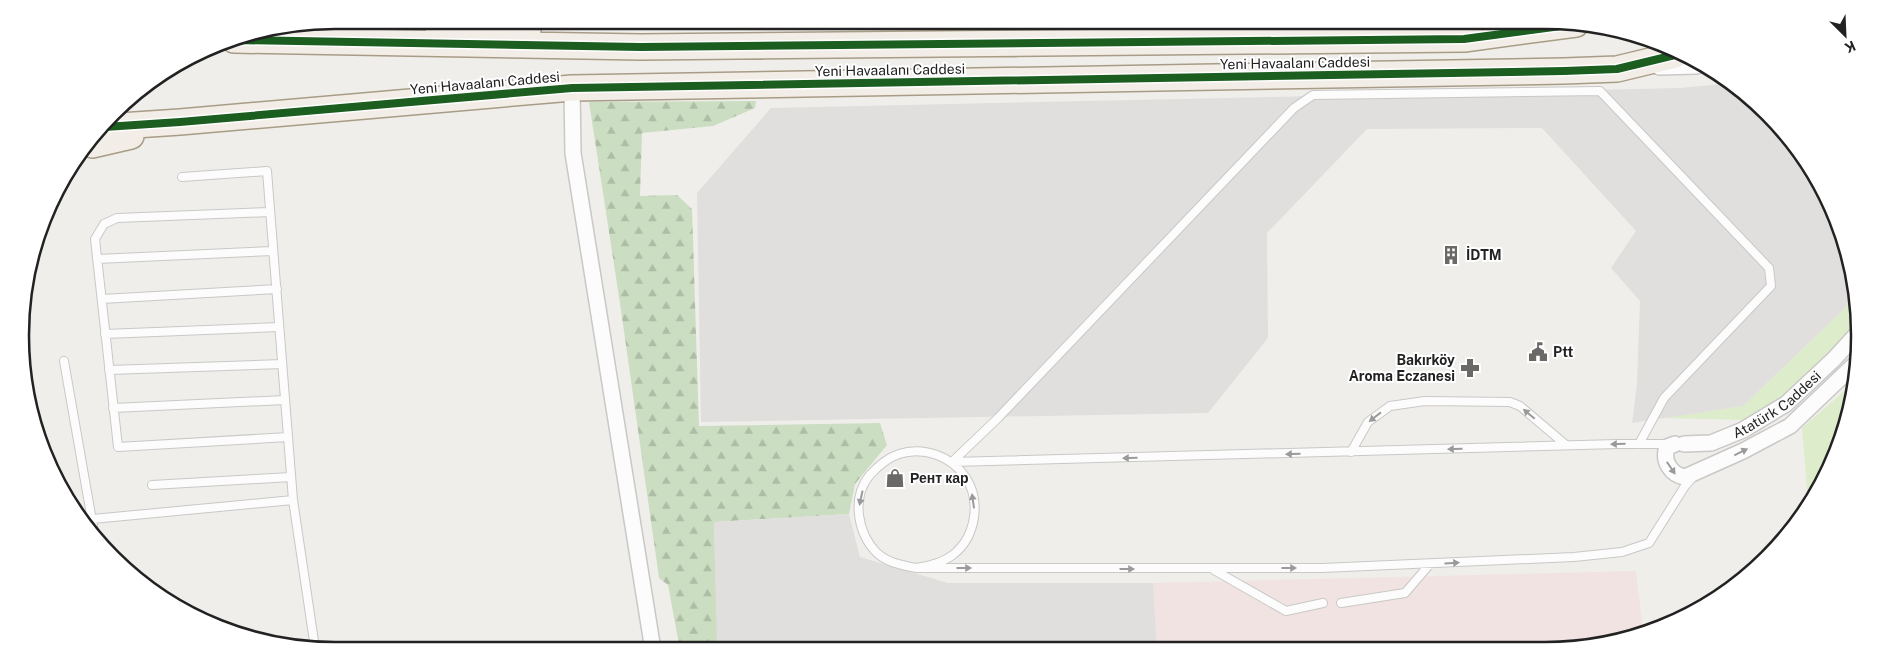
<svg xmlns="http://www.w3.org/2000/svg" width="1880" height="671" font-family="'Public Sans',sans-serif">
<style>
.commercial{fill:#f1e3e1}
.grass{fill:#ddeccb}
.forest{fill:url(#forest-firs)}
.parking{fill:#e0dfde}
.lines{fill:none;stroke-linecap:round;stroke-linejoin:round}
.service-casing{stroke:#c9c8c7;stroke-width:10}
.minor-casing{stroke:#c9c8c7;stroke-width:18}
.primary-casing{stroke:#a79c86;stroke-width:28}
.service{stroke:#fdfcfc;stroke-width:8}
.minor{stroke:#fdfcfc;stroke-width:15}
.primary{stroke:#f3ede7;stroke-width:25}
.cycleway-casing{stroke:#fff;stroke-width:11}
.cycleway{stroke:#1b5e20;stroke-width:8}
.oneway{fill:#9a9a9a}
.labels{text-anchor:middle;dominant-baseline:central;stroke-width:4;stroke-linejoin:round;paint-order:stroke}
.street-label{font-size:14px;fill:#222;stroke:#fff}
.poi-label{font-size:14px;font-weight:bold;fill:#222;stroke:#fff;text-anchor:start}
.rim{fill:none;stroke:#222;stroke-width:2.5}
</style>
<defs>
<pattern id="forest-firs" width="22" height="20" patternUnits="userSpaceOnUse" patternTransform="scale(1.25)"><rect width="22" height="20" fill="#cbdec1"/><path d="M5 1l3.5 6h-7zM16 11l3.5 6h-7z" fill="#aebea6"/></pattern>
</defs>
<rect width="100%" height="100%" fill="#f0eeeb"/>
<path class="commercial" d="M 1636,571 L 1643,631 L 1586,648 L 1157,649 L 1153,583 Z"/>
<path class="grass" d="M 1855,288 L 1857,294 L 1855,323 L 1828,357 L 1782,401 L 1743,420 L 1662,418 L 1743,406 L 1844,309 Z
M 1851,385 L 1849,417 L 1819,489 L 1808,503 L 1802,428 Z"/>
<path class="forest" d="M 756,101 L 755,108 L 713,126 L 642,133 L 640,196 L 677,195 L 692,209 L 699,426 L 880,423 L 887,445 L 855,484 L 849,514 L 714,522 L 718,650 L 680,650 L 668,585 L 659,578 L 621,310 L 589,102 Z"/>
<path class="parking" d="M 1733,83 L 1736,85 L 1818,178 L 1855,288 L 1844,309 L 1743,406 L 1632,423 L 1637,384 L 1640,301 L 1611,268 L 1636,231 L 1542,128 L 1367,129 L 1267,233 L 1268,338 L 1208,413 L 701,422 L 697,193 L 771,108 L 1680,88 Z
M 849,514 L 860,557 L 948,583 L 1153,583 L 1157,649 L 717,650 L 714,522 Z"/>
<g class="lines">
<g class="service-casing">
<path id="service" d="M 182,177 L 267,171 L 293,500 L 315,648
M 270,212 L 117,218 L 104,224 L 95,239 L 118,447 L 288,437
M 97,259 L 273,251
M 102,299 L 277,289
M 105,334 L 279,327
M 64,361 L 94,532
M 109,370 L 282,364
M 113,408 L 285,400
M 1351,452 L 1368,422 L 1390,406 L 1425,401 L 1510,402 L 1520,406 L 1566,445
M 952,462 L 998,418 L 1294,108 L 1313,95 L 1600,91 L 1769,268 L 1771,286 L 1664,398 L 1639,444
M 952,462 L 1618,444 L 1669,444
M 152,485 L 291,477
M 82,520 L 293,500
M 916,568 C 930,566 943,563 954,554 C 976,536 981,501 966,478 C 952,456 923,446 899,454 C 887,458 877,467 869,476 C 851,499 858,534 877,553 C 888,563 902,565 916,568 L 1322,568 L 1574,557 L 1622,552 L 1649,543 L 1685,486 L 1693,477
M 1214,570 L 1286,611 L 1323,603
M 1341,603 L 1405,593 L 1430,564"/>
</g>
<g class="minor-casing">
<g id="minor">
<path d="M 1659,67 L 1697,66"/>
<path d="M 572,88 L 573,153 L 653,650"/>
<path d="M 1675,444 L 1667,447 C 1662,461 1671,475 1685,477 L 1743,451 L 1790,426 L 1853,366"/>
<path id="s1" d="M 1684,444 L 1711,443 L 1743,430 L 1786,404 L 1834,359 L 1855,336"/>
</g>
</g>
<g class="primary-casing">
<path id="primary" d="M 433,20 L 528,31
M 234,40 L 641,47 L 1464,39 L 1576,24
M 105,127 L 180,122 L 572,88 L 1564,71 L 1617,69 L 1675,55
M 92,145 L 131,136"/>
</g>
<use href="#service" class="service"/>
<use href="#minor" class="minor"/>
<use href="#primary" class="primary"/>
<g class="cycleway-casing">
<path id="cycleway" d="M 234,40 L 641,47 L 1464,39 L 1576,24
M 105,127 L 180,122 L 572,88 L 1564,71 L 1617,69 L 1675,55"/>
</g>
<use href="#cycleway" class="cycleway"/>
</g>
<defs><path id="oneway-solid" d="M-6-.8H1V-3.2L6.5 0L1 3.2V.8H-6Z" transform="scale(1.25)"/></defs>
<g class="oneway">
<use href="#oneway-solid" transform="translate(1529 414) rotate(-140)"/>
<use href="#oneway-solid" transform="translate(1375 417) rotate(142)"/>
<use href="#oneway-solid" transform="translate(1618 444) rotate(179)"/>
<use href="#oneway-solid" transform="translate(1455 449) rotate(178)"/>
<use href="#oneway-solid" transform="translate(1741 452) rotate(-26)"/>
<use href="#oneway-solid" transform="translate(1293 454) rotate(179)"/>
<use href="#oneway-solid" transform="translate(1130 458) rotate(179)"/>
<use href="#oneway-solid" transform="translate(1671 468) rotate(56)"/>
<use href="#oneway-solid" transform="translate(861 498) rotate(102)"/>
<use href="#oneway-solid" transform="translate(973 501) rotate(-98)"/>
<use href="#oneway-solid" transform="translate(1452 563) rotate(-3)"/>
<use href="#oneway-solid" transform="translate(964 568)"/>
<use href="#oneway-solid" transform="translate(1289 568)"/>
<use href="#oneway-solid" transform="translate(1127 569)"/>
</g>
<defs>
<g id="building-bare" transform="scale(1.5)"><path d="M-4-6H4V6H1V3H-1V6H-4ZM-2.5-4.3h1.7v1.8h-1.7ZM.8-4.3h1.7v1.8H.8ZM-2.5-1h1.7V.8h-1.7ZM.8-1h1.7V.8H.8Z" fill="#6a6968" stroke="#fff" stroke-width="2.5" paint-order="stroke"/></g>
<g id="civic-bare" transform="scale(1.5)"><path d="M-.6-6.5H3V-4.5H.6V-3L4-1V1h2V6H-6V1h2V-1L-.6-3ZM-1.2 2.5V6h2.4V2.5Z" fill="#6a6968" stroke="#fff" stroke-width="2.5" paint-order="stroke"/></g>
<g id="pharmacy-bare" transform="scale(1.5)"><path d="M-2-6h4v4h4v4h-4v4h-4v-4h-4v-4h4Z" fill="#6a6968" stroke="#fff" stroke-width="2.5" paint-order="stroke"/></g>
<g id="shop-bare" transform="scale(1.5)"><path d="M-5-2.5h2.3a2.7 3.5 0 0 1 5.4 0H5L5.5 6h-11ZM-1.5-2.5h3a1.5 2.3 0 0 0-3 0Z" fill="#6a6968" stroke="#fff" stroke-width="2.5" paint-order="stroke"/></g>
</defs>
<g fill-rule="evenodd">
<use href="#building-bare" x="1451" y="255"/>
<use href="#civic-bare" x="1538" y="352"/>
<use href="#pharmacy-bare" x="1470" y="368"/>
<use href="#shop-bare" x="895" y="478"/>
</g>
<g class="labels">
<g class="street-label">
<text transform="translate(1295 63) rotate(-1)">Yeni Havaalanı Caddesi</text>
<text transform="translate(890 70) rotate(-1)">Yeni Havaalanı Caddesi</text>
<text transform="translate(485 83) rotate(-5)">Yeni Havaalanı Caddesi</text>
<text stroke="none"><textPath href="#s1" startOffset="104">Atatürk Caddesi</textPath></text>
</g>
<g class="poi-label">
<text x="1466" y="255">İDTM</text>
<text x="1553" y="352">Ptt</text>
<text x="1455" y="360" text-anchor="end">Bakırköy<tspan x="1455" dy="16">Aroma Eczanesi</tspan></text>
<text x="910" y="478">Рент кар</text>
</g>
</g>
<path d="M0 0H1880V671H0ZM335 29H1545A306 306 0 0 1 1851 335V336A306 306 0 0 1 1545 642H335A306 306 0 0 1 29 336V335A306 306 0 0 1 335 29Z" fill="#fff" fill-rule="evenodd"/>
<path class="rim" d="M335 29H1545A306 306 0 0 1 1851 335V336A306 306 0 0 1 1545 642H335A306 306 0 0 1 29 336V335A306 306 0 0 1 335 29Z"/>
<g transform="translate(1845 35) rotate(156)" stroke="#ffffff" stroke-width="4" paint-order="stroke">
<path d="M0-4L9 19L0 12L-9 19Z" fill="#222222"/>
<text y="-8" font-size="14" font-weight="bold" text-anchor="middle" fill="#222222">K</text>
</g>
</svg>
